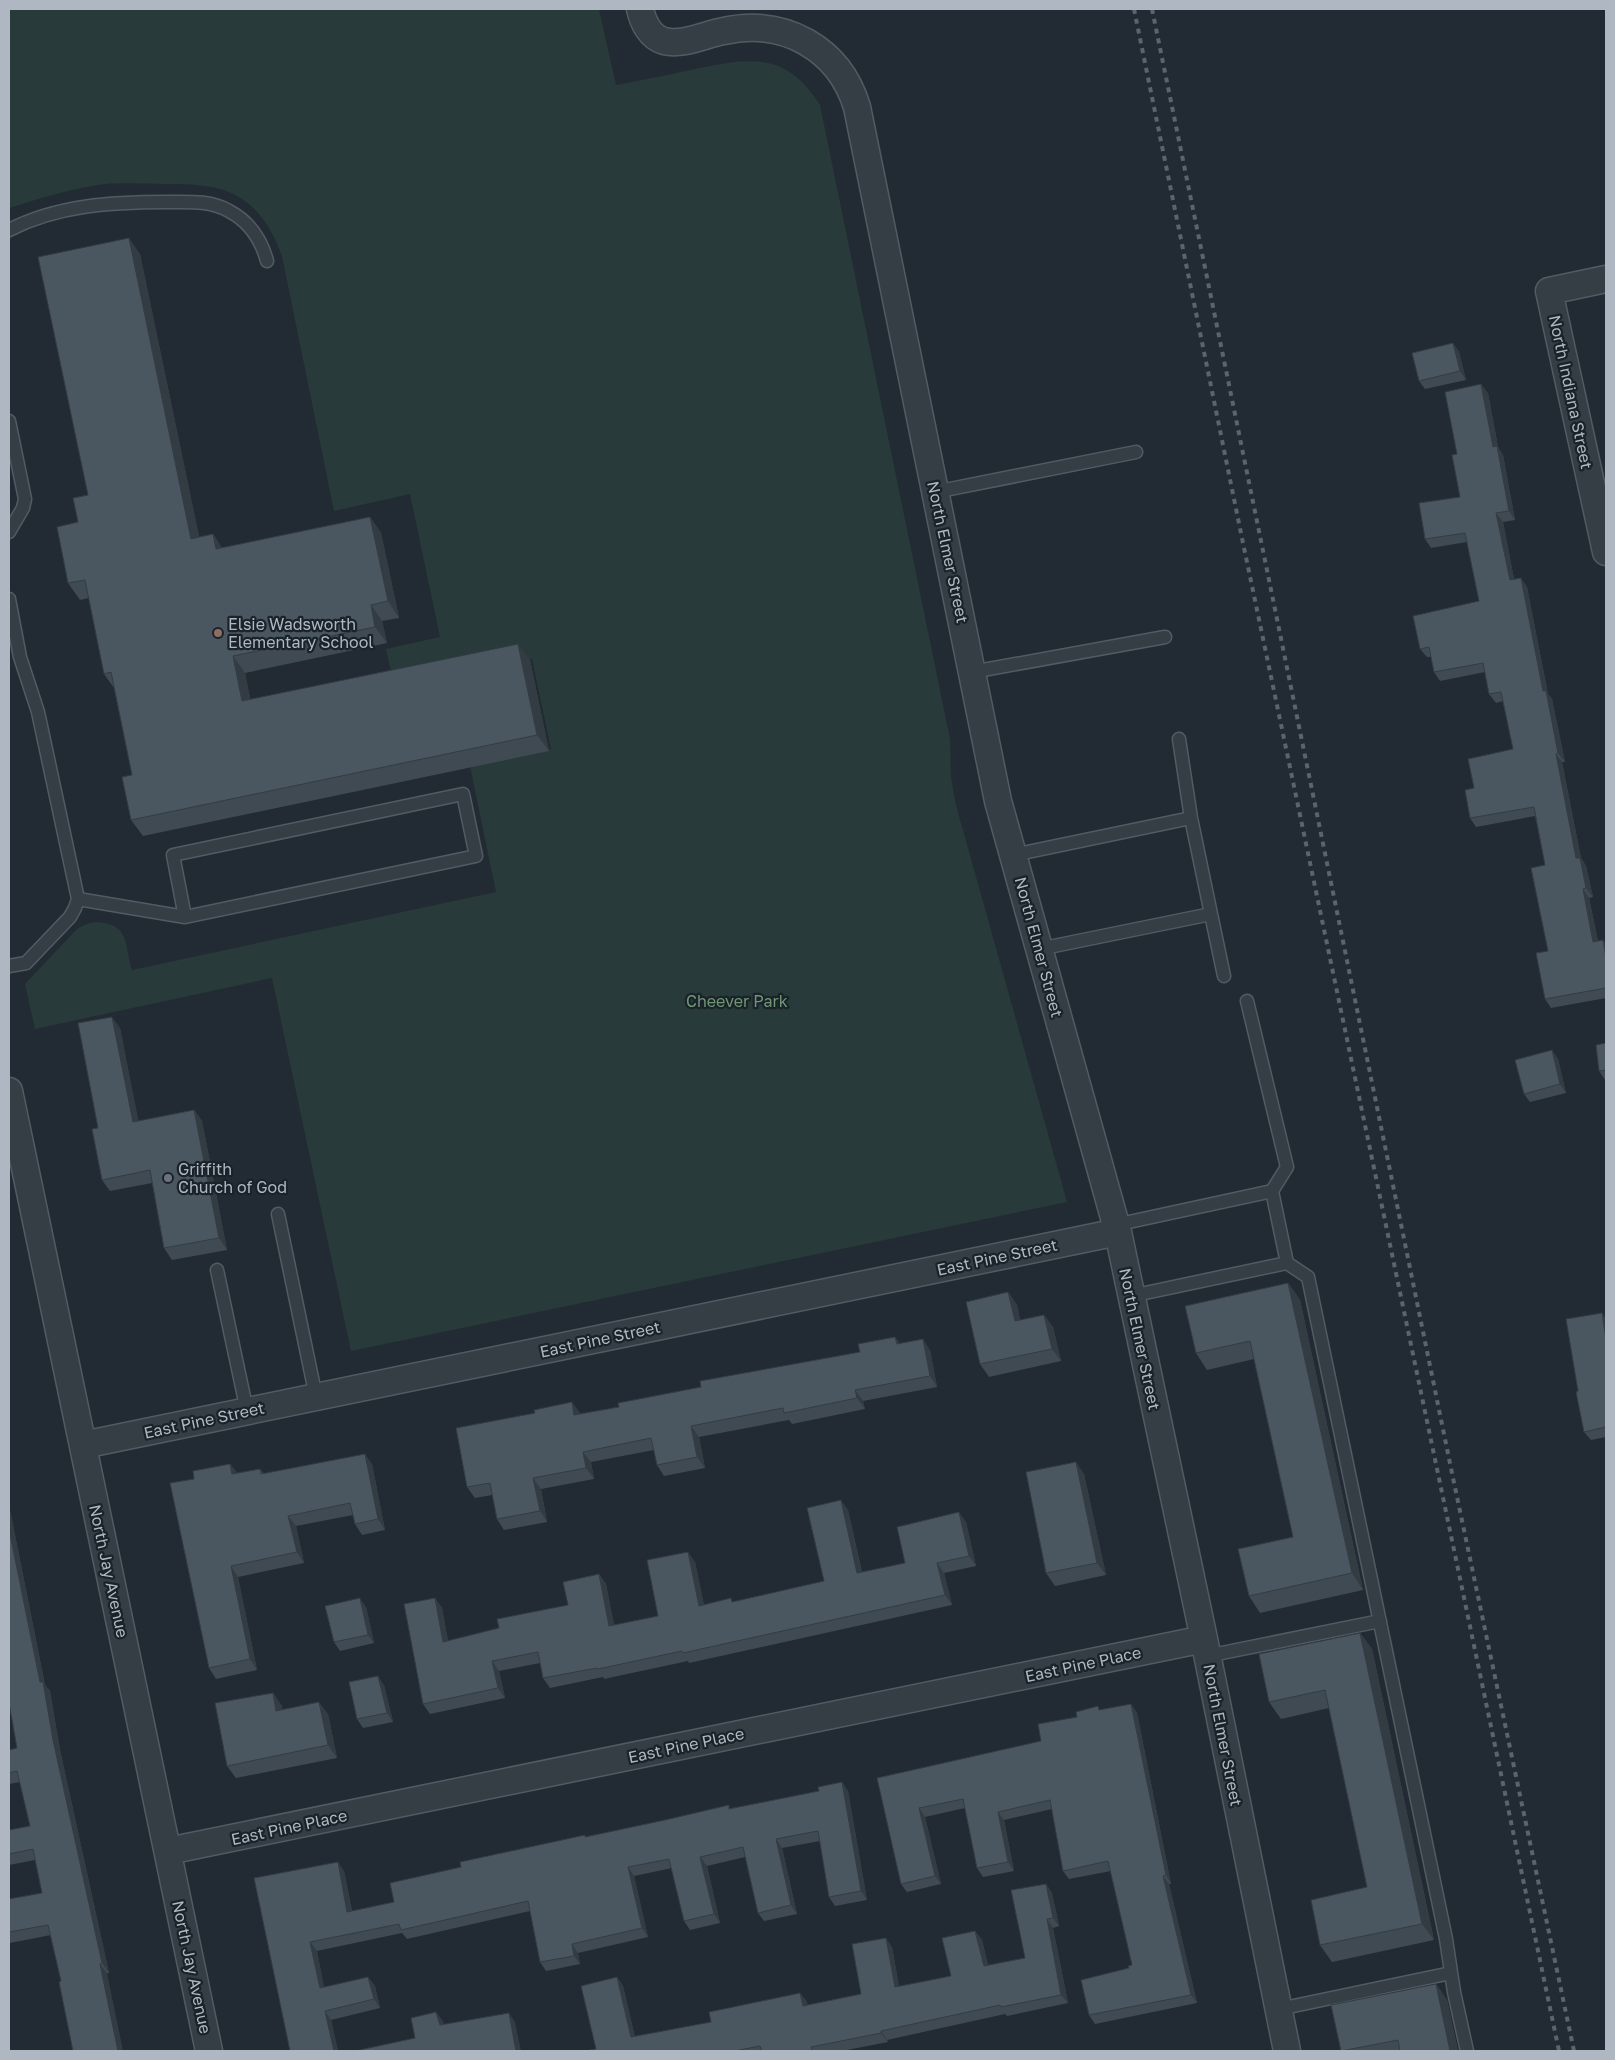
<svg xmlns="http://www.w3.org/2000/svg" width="1615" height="2060" font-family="'Golos Text',sans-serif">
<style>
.green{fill:#283a39}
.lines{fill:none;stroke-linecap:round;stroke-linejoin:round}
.service-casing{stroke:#525b63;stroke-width:15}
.minor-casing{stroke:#525b63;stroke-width:29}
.service{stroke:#353d45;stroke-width:12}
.minor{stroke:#353d45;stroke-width:26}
.rail{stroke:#59646e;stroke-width:4;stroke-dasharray:5 5;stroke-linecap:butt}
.wall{fill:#404a53}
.shaded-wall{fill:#343c43}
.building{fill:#4a5660;stroke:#343c43}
.education-dot{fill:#8d6e63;stroke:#1a222a;stroke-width:2}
.worship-dot{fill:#6b7280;stroke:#1a222a;stroke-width:2}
.labels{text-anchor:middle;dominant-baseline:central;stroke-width:4.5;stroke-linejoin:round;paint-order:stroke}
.street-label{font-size:16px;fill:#afb8c2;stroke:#1a222a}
.poi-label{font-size:16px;fill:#afb8c2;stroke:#1a222a;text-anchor:start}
.park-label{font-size:16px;fill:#709676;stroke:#1a222a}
</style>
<rect width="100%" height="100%" fill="#222b34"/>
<path class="green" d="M 9,9 L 599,9 L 616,85 C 642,80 669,75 695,69 C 751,58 786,51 820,105 L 950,739 L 951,778 L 956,805 L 1067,1202 L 351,1351 L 272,978 L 35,1029 L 25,984 L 77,929 C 86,924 93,921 103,923 C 130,926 125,949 132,970 L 496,892 L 470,766 L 551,749 L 532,659 L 395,689 L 386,649 L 440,637 L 410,494 L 334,511 L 282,256 C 272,229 258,205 231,193 C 211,184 187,184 166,184 C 144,184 120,182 98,185 C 67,190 38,199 9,208 Z"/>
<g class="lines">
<g class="service-casing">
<path id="service" d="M 9,230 C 58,205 112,202 166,202 C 187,202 210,200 229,211 C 250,222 261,239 267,261
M 9,421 L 25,499 L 23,508 L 9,532
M 935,492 L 1136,452
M 9,599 L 20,657 L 38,712 L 78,899 L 75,908 L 70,917 L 26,963 L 9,966
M 972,672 L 1165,637
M 1179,739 L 1191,818
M 1013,855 L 1191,818 L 1211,914 L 1039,949
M 78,899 L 185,917 L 476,856 L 463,794 L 173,855 L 185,917
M 1211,914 L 1224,976
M 1247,1001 L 1287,1167 L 1272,1191 L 1287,1263 L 1308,1277 L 1446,1939 L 1454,1992 L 1467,2051
M 278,1214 L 316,1397
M 1115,1225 L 1272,1191
M 217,1270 L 247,1411
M 1131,1296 L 1287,1263
M 1207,1656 L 1380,1621
M 1279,2009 L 1451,1973"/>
</g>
<g class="minor-casing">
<path id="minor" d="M 640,9 C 643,22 650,37 664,41 C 683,46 706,34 724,31 C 784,18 839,48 857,107 L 998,801 L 1118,1232 L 1204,1639 L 1287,2051
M 1606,279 L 1549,291 L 1606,552
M 9,1091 L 209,2051
M 83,1445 L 1118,1232
M 168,1851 L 1204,1639"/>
</g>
<use href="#service" class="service"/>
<use href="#minor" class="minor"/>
<path class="rail" d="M 1134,9 L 1243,543 L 1559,2051
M 1152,9 L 1453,1478 L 1574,2051"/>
</g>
<path class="wall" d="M 140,254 L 199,537 L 213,534 L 222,548 L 370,517 L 381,533 L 399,618 L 382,621 L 387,643 L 245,673 L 250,699 L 530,660 L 549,751 L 143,836 L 131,820 L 132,775 L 114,688 L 104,674 L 89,598 L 80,600 L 68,583 L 78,522 L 88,495 Z
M 1453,343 L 1459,352 L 1466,380 L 1425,389 L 1419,381 Z
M 1488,393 L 1498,447 L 1503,455 L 1515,520 L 1503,522 L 1514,579 L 1521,578 L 1527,587 L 1548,694 L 1552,699 L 1565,762 L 1562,762 L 1581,858 L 1586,866 L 1593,897 L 1589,898 L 1598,941 L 1603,940 L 1606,945 L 1606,998 L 1551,1008 L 1545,999 L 1548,951 L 1545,865 L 1535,816 L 1476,827 L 1470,818 L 1474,788 L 1513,749 L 1503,701 L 1496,703 L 1489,694 L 1485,672 L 1440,681 L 1434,672 L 1431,657 L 1427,657 L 1420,649 L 1479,601 L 1467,542 L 1431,548 L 1425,539 L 1460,497 L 1457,454 Z
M 120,1028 L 138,1121 L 194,1110 L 202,1121 L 227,1250 L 172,1260 L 164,1248 L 152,1183 L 110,1191 L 102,1180 L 98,1128 Z
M 1606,1043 L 1606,1080 L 1605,1080 L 1599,1071 Z
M 1552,1050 L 1558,1059 L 1566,1093 L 1530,1102 L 1524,1094 Z
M 1288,1283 L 1300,1300 L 1363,1590 L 1260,1613 L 1249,1596 L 1293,1537 L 1254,1359 L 1207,1370 L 1196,1353 Z
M 1008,1292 L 1017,1305 L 1020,1320 L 1044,1315 L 1053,1327 L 1061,1361 L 989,1377 L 980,1364 Z
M 1602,1313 L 1606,1319 L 1606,1437 L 1591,1440 L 1584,1432 L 1578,1391 Z
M 895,1337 L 900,1344 L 930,1350 L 937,1387 L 863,1401 L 865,1409 L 792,1424 L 789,1420 L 699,1437 L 705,1468 L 664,1476 L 657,1465 L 654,1450 L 591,1462 L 594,1479 L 541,1489 L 547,1522 L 504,1530 L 497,1519 L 492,1495 L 475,1498 L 467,1487 L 535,1413 L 572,1402 L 580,1414 L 619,1407 L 701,1387 L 860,1352 Z
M 230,1464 L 237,1473 L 260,1469 L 264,1474 L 372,1464 L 385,1530 L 362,1535 L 355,1524 L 353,1515 L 296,1526 L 304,1563 L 238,1577 L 257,1670 L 216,1679 L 209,1668 L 194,1479 Z
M 1084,1474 L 1106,1575 L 1055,1586 L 1046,1573 Z
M 9,1505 L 45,1685 L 50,1691 L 60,1750 L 109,1973 L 61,1981 L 51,1935 L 10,1943 L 9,1941 L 9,1899 L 42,1893 L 35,1860 L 9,1865 L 9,1830 L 30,1826 L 20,1782 L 9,1784 L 9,1750 L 17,1748 L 9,1703 Z
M 848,1510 L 862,1572 L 905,1563 L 966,1522 L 976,1566 L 944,1573 L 952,1605 L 689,1663 L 688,1661 L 604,1679 L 603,1677 L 550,1688 L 543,1678 L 540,1663 L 499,1671 L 505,1698 L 430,1714 L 423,1704 L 435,1598 L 442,1608 L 448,1641 L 499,1628 L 568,1605 L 599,1574 L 606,1584 L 614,1625 L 658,1616 L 695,1562 L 704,1605 L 733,1602 L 824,1581 Z
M 366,1607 L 374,1643 L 340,1651 L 334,1642 Z
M 1360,1633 L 1372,1649 L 1434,1940 L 1332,1962 L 1320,1945 L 1367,1887 L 1329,1708 L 1281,1719 L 1269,1702 Z
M 384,1685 L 393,1722 L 363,1728 L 357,1719 Z
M 273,1693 L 282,1706 L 282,1709 L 328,1714 L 337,1758 L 236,1778 L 227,1766 Z
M 1131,1704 L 1137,1713 L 1171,1884 L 1169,1884 L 1197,2003 L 1095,2024 L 1089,2015 L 1132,1965 L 1111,1871 L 1069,1879 L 1063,1871 L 1052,1809 L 1004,1820 L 1014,1871 L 983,1877 L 977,1868 L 965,1808 L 925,1817 L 941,1884 L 907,1892 L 901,1884 L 877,1778 L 1041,1741 L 1077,1717 L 1100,1710 Z
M 842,1782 L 848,1791 L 867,1900 L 835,1906 L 829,1897 L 820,1841 L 782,1848 L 797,1914 L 764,1921 L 758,1913 L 745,1857 L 707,1866 L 720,1923 L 690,1930 L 684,1921 L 672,1868 L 634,1876 L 648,1937 L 578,1953 L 580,1964 L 546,1971 L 540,1962 L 530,1911 L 407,1939 L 402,1933 L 317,1951 L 324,1988 L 368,1977 L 375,1986 L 380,2008 L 331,2020 L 338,2051 L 254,1878 L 344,1871 L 352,1911 L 394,1902 L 461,1867 L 586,1837 L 819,1791 Z
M 1046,1884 L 1052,1893 L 1059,1926 L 1053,1928 L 1068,2003 L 1007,2016 L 1005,2014 L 887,2040 L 888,2042 L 842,2051 L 584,2051 L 596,2049 L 617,1977 L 623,1986 L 635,2037 L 711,2022 L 800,1993 L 807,2002 L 807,2005 L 861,1994 L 892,1947 L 899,1987 L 951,1976 L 975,1931 L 982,1940 L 988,1965 L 1025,1958 Z
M 1436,1984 L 1447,2000 L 1458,2051 L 1341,2051 Z"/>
<path class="shaded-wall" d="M 129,238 L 140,254 L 203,555 L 191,539 Z
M 1453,343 L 1459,352 L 1466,380 L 1460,371 Z
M 1481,384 L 1488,393 L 1498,447 L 1503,455 L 1515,520 L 1509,511 L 1493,447 Z
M 1496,513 L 1503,522 L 1516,589 L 1510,580 Z
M 370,517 L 381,533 L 399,618 L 388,601 Z
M 213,534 L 224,551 L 216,549 Z
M 1521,578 L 1527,587 L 1548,694 L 1552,699 L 1565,762 L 1558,753 L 1543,691 Z
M 371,605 L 382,621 L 387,643 L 375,627 Z
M 518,644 L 530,660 L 549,751 L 537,735 Z
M 233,656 L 245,673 L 254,717 L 242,701 Z
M 1556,754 L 1562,762 L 1581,858 L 1586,866 L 1593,897 L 1586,888 L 1576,858 Z
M 1583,889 L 1589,898 L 1600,951 L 1593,942 Z
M 1603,940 L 1606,945 L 1606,958 Z
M 112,1017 L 120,1028 L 141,1133 L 133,1122 Z
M 1552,1050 L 1558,1059 L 1566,1093 L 1560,1084 Z
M 194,1110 L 202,1121 L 227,1250 L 219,1238 Z
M 1288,1283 L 1300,1300 L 1363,1590 L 1352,1573 Z
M 1008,1292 L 1017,1305 L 1023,1334 L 1015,1321 Z
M 1602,1313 L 1606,1319 L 1606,1339 Z
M 1044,1315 L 1053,1327 L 1061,1361 L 1052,1349 Z
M 895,1337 L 903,1348 L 897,1344 Z
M 923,1339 L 930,1350 L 937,1387 L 930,1376 Z
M 855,1390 L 863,1401 L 865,1409 L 857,1398 Z
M 572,1402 L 580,1413 L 582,1426 L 574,1415 Z
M 691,1426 L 699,1437 L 705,1468 L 697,1457 Z
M 583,1452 L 591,1462 L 594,1479 L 586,1468 Z
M 365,1454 L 372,1464 L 385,1530 L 378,1519 Z
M 1076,1462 L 1084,1474 L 1106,1575 L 1097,1563 Z
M 230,1464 L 238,1474 L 232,1474 Z
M 533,1478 L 541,1489 L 547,1522 L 540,1511 Z
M 841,1500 L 848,1510 L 864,1583 L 857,1573 Z
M 9,1505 L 45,1685 L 50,1691 L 60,1750 L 109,1973 L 102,1963 L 40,1682 L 9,1529 Z
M 959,1512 L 966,1522 L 976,1566 L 969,1556 Z
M 288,1516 L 296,1526 L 304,1563 L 297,1552 Z
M 688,1552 L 695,1562 L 706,1615 L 699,1606 Z
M 937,1563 L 944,1573 L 952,1605 L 945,1595 Z
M 231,1566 L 238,1577 L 257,1670 L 250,1659 Z
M 599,1574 L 606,1584 L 616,1636 L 609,1626 Z
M 360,1598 L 366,1607 L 374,1643 L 368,1635 Z
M 435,1598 L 442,1608 L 450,1651 L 443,1642 Z
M 1360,1633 L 1372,1649 L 1434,1940 L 1422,1924 Z
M 492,1661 L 499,1671 L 505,1698 L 498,1688 Z
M 378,1676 L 384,1685 L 393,1722 L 387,1713 Z
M 273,1693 L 282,1706 L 285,1723 L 276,1711 Z
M 319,1702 L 328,1714 L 337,1758 L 328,1745 Z
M 1131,1704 L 1137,1713 L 1171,1884 L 1166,1875 Z
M 842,1782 L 848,1791 L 867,1900 L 861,1891 Z
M 919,1808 L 925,1817 L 941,1884 L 935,1876 Z
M 998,1812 L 1004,1820 L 1014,1871 L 1008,1862 Z
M 776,1839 L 782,1848 L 797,1914 L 791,1905 Z
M 700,1857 L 707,1866 L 720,1923 L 714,1914 Z
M 338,1862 L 344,1871 L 353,1921 L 347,1912 Z
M 628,1867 L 634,1876 L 648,1937 L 642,1928 Z
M 1163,1876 L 1169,1884 L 1197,2003 L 1191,1995 Z
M 1046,1884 L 1052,1893 L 1059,1926 L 1053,1918 Z
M 1047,1919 L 1053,1928 L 1068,2003 L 1061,1995 Z
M 975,1931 L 982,1940 L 990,1975 L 984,1966 Z
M 886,1938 L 892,1947 L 901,1996 L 895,1987 Z
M 310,1942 L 317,1951 L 326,1997 L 320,1988 Z
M 572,1944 L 578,1953 L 580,1964 L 574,1956 Z
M 100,1964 L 107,1973 L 123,2051 L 118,2051 Z
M 368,1977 L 375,1986 L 380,2008 L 374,1999 Z
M 617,1977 L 623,1986 L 637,2046 L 631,2037 Z
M 1436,1984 L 1447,2000 L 1458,2051 L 1450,2051 Z
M 800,1993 L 807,2002 L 809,2014 L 803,2006 Z
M 325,2011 L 331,2020 L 338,2051 L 334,2051 Z
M 436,2012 L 443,2021 L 446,2034 L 440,2025 Z
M 509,2013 L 515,2022 L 521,2051 L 516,2051 Z
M 881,2031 L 887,2040 L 888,2042 L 881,2033 Z"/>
<path class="building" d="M 129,238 L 191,539 L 213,534 L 216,549 L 370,517 L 388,601 L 371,605 L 375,627 L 233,656 L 242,701 L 518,644 L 537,735 L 131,820 L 122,777 L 132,775 L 111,672 L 104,674 L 85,580 L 68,583 L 57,527 L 78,522 L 73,498 L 88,495 L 38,257 Z
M 1453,343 L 1460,371 L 1419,381 L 1412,353 Z
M 1481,384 L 1493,447 L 1497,446 L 1509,511 L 1496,513 L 1510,580 L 1521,578 L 1543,691 L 1546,691 L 1558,753 L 1556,754 L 1576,858 L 1580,858 L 1586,888 L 1583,889 L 1593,942 L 1603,940 L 1606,958 L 1606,988 L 1545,999 L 1536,953 L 1548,951 L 1531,868 L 1545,865 L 1534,807 L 1470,818 L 1465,790 L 1474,788 L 1468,759 L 1513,749 L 1501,692 L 1489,694 L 1483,663 L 1434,672 L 1429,647 L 1420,649 L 1413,616 L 1479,601 L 1465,533 L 1425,539 L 1419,503 L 1460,497 L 1452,455 L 1457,454 L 1445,392 Z
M 112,1017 L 133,1122 L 194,1110 L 219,1238 L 164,1248 L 150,1170 L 102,1180 L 92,1129 L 98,1128 L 78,1023 Z
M 1606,1043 L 1606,1070 L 1599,1071 L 1596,1045 Z
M 1552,1050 L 1560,1084 L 1524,1094 L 1515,1060 Z
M 1288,1283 L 1352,1573 L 1249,1596 L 1238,1549 L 1293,1537 L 1250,1341 L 1196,1353 L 1185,1306 Z
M 1008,1292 L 1015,1321 L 1044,1315 L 1052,1349 L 980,1364 L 966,1302 Z
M 1602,1313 L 1606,1339 L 1606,1427 L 1584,1432 L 1576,1392 L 1578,1391 L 1566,1319 Z
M 895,1337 L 897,1344 L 923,1339 L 930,1376 L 855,1390 L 857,1398 L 784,1413 L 783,1408 L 691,1426 L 697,1457 L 657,1465 L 651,1438 L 583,1452 L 586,1468 L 533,1478 L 540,1511 L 497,1519 L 490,1483 L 467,1487 L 456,1428 L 535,1413 L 534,1410 L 572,1402 L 574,1415 L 619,1407 L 618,1403 L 701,1387 L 700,1381 L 860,1352 L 858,1344 Z
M 365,1454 L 378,1519 L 355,1524 L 350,1503 L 288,1516 L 297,1552 L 231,1566 L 250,1659 L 209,1668 L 170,1483 L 194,1479 L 193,1471 L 230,1464 L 232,1474 L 260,1469 L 261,1474 Z
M 1076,1462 L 1097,1563 L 1046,1573 L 1026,1472 Z
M 841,1500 L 857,1573 L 905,1563 L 897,1527 L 959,1512 L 969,1556 L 937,1563 L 945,1595 L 683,1653 L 682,1651 L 598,1669 L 597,1668 L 543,1678 L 538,1652 L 492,1661 L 498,1688 L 423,1704 L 404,1604 L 435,1598 L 443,1642 L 499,1628 L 497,1619 L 568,1605 L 563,1582 L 599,1574 L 609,1626 L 658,1616 L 647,1560 L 688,1552 L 699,1606 L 731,1598 L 732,1602 L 824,1581 L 807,1508 Z
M 9,1529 L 40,1682 L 43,1682 L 53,1740 L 102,1963 L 100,1964 L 118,2051 L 73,2051 L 59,1982 L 61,1981 L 48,1925 L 9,1932 L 9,1899 L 42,1893 L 33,1849 L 9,1854 L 9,1830 L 30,1826 L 17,1771 L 9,1773 L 9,1750 L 17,1748 L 9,1703 Z
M 360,1598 L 368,1635 L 334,1642 L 325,1606 Z
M 1360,1633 L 1422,1924 L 1320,1945 L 1311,1900 L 1367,1887 L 1325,1690 L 1269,1702 L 1259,1654 Z
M 378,1676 L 387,1713 L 357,1719 L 349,1682 Z
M 273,1693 L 276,1711 L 319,1702 L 328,1745 L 227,1766 L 215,1703 Z
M 1131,1704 L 1166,1875 L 1163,1876 L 1191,1995 L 1089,2015 L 1081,1980 L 1129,1968 L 1128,1966 L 1132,1965 L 1108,1861 L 1063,1871 L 1050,1800 L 998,1812 L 1008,1862 L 977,1868 L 963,1799 L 919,1808 L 935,1876 L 901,1884 L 877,1778 L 1041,1741 L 1038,1724 L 1077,1717 L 1076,1712 L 1098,1706 L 1099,1710 Z
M 842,1782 L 861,1891 L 829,1897 L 818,1831 L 776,1839 L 791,1905 L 758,1913 L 743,1847 L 700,1857 L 714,1914 L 684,1921 L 669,1859 L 628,1867 L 642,1928 L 572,1944 L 574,1956 L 540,1962 L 528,1901 L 401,1930 L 399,1924 L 310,1942 L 320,1988 L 368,1977 L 374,1999 L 325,2011 L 334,2051 L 290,2051 L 254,1878 L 338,1862 L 347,1912 L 394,1902 L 390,1883 L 461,1867 L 460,1862 L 585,1835 L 585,1837 L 665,1820 L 729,1805 L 729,1809 L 819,1791 L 818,1787 Z
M 1046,1884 L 1053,1918 L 1047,1919 L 1061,1995 L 1001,2007 L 1000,2005 L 881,2031 L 881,2033 L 811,2047 L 812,2050 L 806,2051 L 762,2051 L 760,2046 L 734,2051 L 584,2051 L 596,2049 L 581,1986 L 617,1977 L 631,2037 L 711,2022 L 709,2012 L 800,1993 L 803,2006 L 861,1994 L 852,1944 L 886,1938 L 895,1987 L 951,1976 L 942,1938 L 975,1931 L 984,1966 L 1025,1958 L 1011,1890 Z
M 1436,1984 L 1450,2051 L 1400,2051 L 1398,2040 L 1341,2051 L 1331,2005 Z
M 436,2012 L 440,2025 L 509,2013 L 516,2051 L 355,2051 L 415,2038 L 411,2018 Z"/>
<circle class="education-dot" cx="218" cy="633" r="5"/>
<circle class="worship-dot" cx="168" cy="1178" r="5"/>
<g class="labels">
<g class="street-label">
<text transform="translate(1571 392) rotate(78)">North Indiana Street</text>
<text transform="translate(948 552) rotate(78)">North Elmer Street</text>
<text transform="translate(1039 947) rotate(75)">North Elmer Street</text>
<text transform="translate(997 1257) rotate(-12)">East Pine Street</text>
<text transform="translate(600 1339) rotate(-12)">East Pine Street</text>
<text transform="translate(1140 1339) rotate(78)">North Elmer Street</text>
<text transform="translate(204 1420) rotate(-12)">East Pine Street</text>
<text transform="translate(109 1571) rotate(78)">North Jay Avenue</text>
<text transform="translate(1083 1664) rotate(-12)">East Pine Place</text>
<text transform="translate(1223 1735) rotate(79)">North Elmer Street</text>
<text transform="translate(686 1745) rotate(-12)">East Pine Place</text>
<text transform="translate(289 1827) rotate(-12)">East Pine Place</text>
<text transform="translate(192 1967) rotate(78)">North Jay Avenue</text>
</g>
<g class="poi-label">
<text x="228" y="624">Elsie Wadsworth<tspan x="228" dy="18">Elementary School</tspan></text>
<text x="178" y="1169">Griffith<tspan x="178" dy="18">Church of God</tspan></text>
</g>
<g class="park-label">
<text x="737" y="1001">Cheever Park</text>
</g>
</g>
<rect width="1615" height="2060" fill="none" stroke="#afb8c2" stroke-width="20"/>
</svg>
